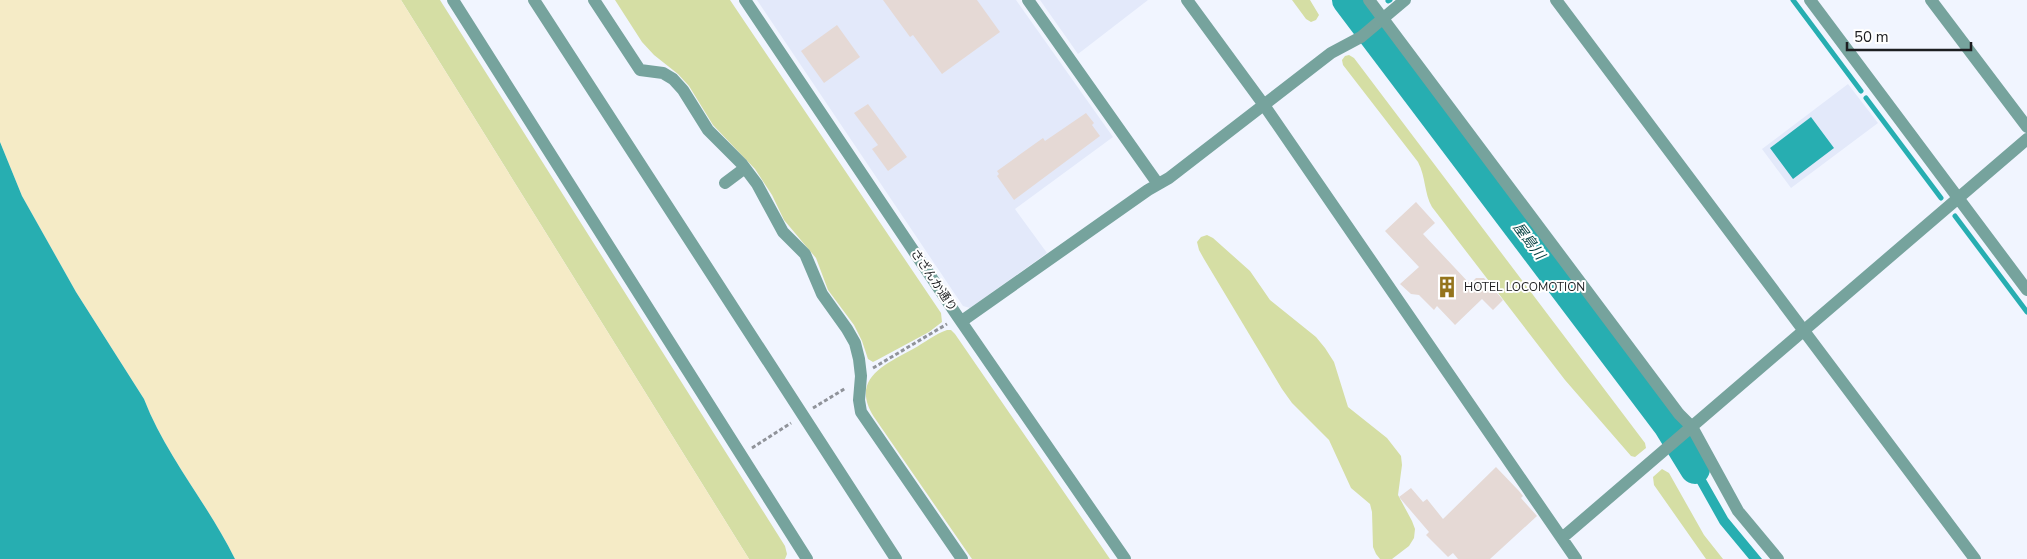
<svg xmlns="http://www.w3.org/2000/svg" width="2027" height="559" font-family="'Nunito Sans','Noto Sans JP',sans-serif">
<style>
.built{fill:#e3e9fa}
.green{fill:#d5dea4}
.sand{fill:#f5ebc6}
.water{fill:#27aeb1}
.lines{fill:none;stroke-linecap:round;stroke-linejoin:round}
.stream{stroke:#27aeb1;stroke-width:5}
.river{stroke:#27aeb1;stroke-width:30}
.building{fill:#e5d9d5}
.path{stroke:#90939a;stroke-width:3;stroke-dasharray:4 2.5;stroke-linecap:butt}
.minor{stroke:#76a39d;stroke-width:12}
.labels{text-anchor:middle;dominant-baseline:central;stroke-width:4;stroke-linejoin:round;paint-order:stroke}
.street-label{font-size:12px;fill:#1d1e21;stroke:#fff}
.poi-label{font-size:12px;fill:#1d1e21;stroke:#fff;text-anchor:start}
.water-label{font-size:14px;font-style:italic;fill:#033f40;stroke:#fff}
</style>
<rect width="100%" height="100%" fill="#f1f5ff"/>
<path class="built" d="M 757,0 L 1016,0 L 1113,137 L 1015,209 L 1047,253 L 970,308 L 963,306 Z
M 1040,0 L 1148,0 L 1078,54 Z
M 1848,84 L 1878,123 L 1791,188 L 1762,149 Z"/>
<path class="green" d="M 401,0 L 440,0 L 785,546 L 787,554 L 785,559 L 749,559 Z
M 615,0 L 730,0 L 941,313 L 942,322 L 929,332 L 877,360 L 873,362 L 868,359 L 862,341 L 854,325 L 828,290 L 816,258 L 784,220 L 772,195 L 755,169 L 713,125 L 689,86 L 678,74 L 654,55 L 642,42 Z
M 1292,0 L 1310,0 L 1319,15 L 1316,20 L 1311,22 L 1306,19 Z
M 1349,55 L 1354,58 L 1645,443 L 1646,448 L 1635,457 L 1631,456 L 1565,380 L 1432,207 C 1424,193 1426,177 1418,162 L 1343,65 L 1342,60 L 1345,56 Z
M 1207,235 L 1213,238 L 1250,271 L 1270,300 L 1316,337 L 1325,348 L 1334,362 L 1348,407 L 1387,438 L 1401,456 L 1402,465 L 1398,495 L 1412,521 L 1415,529 L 1414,538 L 1409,546 L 1392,559 L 1380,559 L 1376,554 L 1373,547 L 1372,512 L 1370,504 L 1351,488 L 1329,440 L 1292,403 L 1282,389 L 1204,259 L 1199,250 L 1197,242 L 1201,237 Z
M 947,330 L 951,330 L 955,334 L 1110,559 L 972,559 L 874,417 C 850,379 884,365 913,349 C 924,343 935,334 947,330 Z
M 1662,469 L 1669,473 L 1704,535 L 1723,559 L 1706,559 L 1654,485 L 1653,477 Z"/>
<path class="sand" d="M 0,0 L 401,0 L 749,559 L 235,559 C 208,504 166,456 144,399 L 76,292 L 22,196 L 0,142 Z"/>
<path class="water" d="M 1811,117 L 1834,148 L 1793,179 L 1770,148 Z
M 0,142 L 22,196 L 76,292 L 144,399 C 166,456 208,504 235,559 L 0,559 Z
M 1682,437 L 1728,518 L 1762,559 L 1749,559 L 1720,524 L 1674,442 Z"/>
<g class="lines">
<path class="stream" d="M 1793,0 L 1861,91
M 1388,1 L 1390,0
M 1364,22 L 1372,15
M 1866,98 L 1941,198
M 1955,216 L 2027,312"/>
<path class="river" d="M 1347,0 L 1668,425 L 1695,469"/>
</g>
<path class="building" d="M 883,0 L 977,0 L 1000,32 L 942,74 L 913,35 L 910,37 Z
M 837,25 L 860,57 L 824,83 L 801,51 Z
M 868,104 L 907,157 L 888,171 L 872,149 L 878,145 L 854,113 Z
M 1086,113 L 1094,123 L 1092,125 L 1100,136 L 1014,200 L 997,176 L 999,174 L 997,171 L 1043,138 L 1045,141 Z
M 1416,202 L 1435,223 L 1423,234 L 1470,284 L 1476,278 L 1484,278 L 1503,300 L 1493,310 L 1482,299 L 1455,325 L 1437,306 L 1434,310 L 1419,295 L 1411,294 L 1400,284 L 1419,267 L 1385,231 Z
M 1496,467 L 1519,491 L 1523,496 L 1521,498 L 1537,516 L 1490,559 L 1458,559 L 1453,553 L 1448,557 L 1426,535 L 1429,532 L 1399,497 L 1411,488 L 1423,502 L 1427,499 L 1443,519 Z"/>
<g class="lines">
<path class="path" d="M 873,368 L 947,324
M 813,408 L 846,388
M 752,448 L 791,423"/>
<path class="minor" d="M 453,0 L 807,559
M 534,0 L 896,559
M 594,0 L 640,70 L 663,73 L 673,79 L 683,90 L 708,130 L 742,164 L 757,184 L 783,232 L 805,254 L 822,294 L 847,329 L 855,343 L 859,359 L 861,376 L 859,400 L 861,412 L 962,559
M 745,0 L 958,317 L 1125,559
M 1028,0 L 1158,184
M 1187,0 L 1264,105 L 1576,559
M 1369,0 L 1679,414 L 1692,427 L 1738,511 L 1778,559
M 1556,0 L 1975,559
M 1810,0 L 2027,290
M 1931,0 L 2027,127
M 725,183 L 745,168
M 962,321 L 1148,190 L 1169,178 L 1331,53 L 1361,37 L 1405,0
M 1562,538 L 2027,139"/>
</g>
<defs>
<g id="building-bare" transform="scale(1.725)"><path d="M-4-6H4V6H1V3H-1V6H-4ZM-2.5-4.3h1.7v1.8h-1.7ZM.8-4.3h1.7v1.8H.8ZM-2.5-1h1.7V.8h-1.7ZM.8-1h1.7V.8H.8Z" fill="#94741c" stroke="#fff" stroke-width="2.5" paint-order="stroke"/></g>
</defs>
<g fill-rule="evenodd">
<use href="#building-bare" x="1447" y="287"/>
</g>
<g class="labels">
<g class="street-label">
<text transform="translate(934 280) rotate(56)">さざんか通り</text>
</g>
<g class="poi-label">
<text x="1464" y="287">HOTEL LOCOMOTION</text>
</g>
<g class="water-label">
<text transform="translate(1529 241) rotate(53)">屋島川</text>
</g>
</g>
<path d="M1847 42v8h124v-8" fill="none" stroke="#1d1e21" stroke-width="2.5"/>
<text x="1854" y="42" font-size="15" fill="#1d1e21" stroke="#ffffff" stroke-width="4" paint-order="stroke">50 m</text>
</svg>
